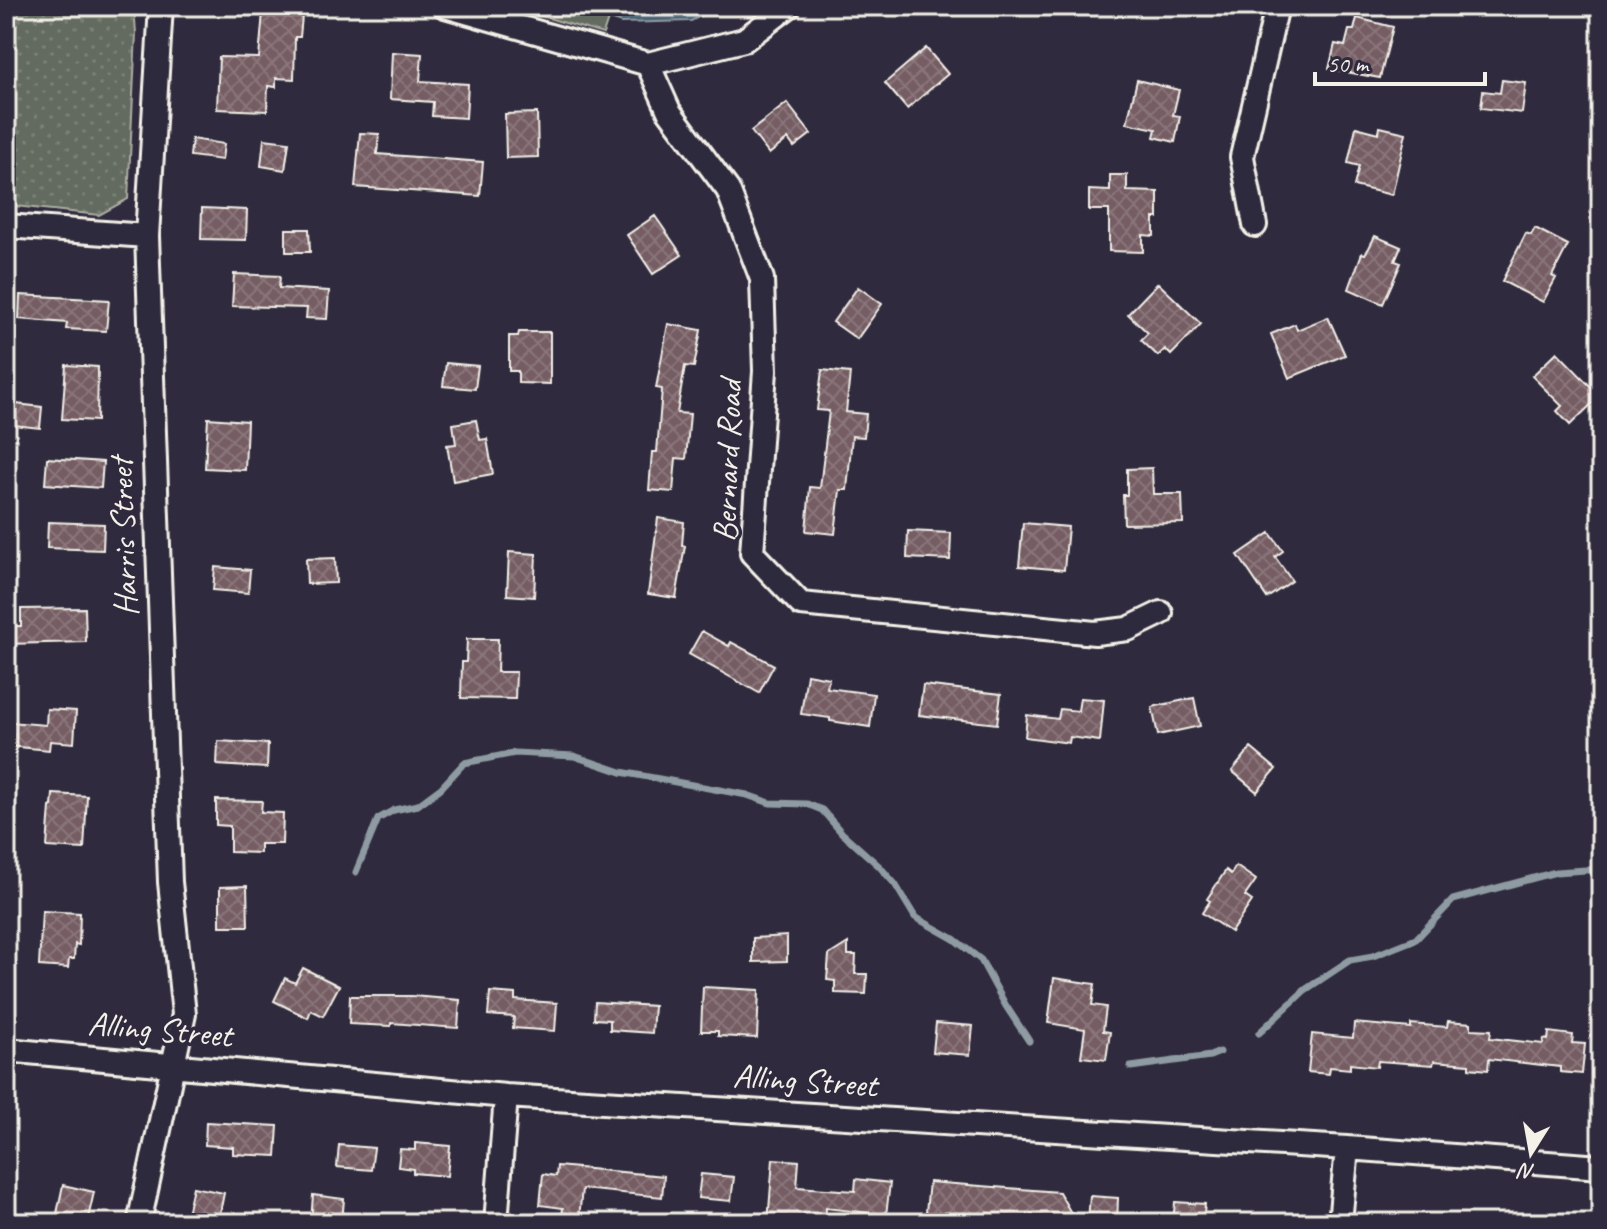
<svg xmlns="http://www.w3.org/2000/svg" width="1607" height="1229" font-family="Caveat,sans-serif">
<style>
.grass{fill:url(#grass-dots);stroke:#acaea3;stroke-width:2}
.park{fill:#636b5e;stroke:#acaea3;stroke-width:2}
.water{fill:url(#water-rules);stroke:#8e9ba2;stroke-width:2}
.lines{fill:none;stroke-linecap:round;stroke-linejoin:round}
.stream{stroke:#8e9ba2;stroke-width:7}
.building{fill:url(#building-cross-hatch);stroke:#f4f1e8;stroke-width:2}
.minor-casing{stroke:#f4f1e8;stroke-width:28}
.minor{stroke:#2f2a3d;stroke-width:22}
.labels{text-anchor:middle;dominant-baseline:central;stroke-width:7;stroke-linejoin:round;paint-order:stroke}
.street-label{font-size:34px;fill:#f4f1e8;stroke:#2f2a3d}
</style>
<defs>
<pattern id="grass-dots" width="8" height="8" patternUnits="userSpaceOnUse" patternTransform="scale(2)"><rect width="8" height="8" fill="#636b5e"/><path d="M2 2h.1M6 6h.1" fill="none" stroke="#7a8175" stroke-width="1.8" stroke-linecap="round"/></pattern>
<pattern id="water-rules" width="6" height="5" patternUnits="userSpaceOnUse" patternTransform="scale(2)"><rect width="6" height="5" fill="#4a6274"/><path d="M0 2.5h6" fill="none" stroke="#657988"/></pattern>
<pattern id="building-cross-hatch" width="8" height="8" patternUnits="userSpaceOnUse" patternTransform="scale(2)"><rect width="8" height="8" fill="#755d64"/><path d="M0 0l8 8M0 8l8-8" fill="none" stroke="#89757a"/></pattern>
</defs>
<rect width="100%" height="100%" fill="#2f2a3d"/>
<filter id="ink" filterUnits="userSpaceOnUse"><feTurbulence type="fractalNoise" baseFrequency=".0125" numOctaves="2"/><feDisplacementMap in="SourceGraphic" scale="16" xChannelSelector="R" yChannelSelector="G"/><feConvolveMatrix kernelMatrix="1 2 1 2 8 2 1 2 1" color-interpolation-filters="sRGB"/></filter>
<g filter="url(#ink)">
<path class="grass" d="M 6,6 L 134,6 L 136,33 L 128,199 L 99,215 L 6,205 Z"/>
<path class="park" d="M 507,6 L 575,6 L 608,19 L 603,34 Z"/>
<path class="water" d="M 571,6 L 720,6 L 691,21 L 621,23 Z"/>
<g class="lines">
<path class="stream" d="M 356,872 L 378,819 L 394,810 L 418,805 L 441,788 L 464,763 L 515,753 L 574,756 L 621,772 L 747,795 L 770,803 L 807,804 L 822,810 L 842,833 L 879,866 L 895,884 L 915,917 L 954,939 L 981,960 L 1006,1006 L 1029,1041
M 1259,1033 L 1305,990 L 1350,960 L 1373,956 L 1416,939 L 1453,900 L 1556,872 L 1601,869
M 1131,1067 L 1210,1056 L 1220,1052"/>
</g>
<path class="building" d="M 263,12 L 302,16 L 300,37 L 295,37 L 294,79 L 276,78 L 276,87 L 268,86 L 267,111 L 217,109 L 219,57 L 259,58 Z
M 1357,18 L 1393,27 L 1380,78 L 1329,69 L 1335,44 L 1345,46 L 1349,30 L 1354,30 Z
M 926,48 L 948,74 L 907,109 L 885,83 Z
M 392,52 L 422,54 L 420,81 L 468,84 L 466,118 L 432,116 L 433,102 L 390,99 Z
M 1137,80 L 1179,90 L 1173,115 L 1180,116 L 1175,142 L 1154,137 L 1156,129 L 1127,123 Z
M 1502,80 L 1526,83 L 1522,113 L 1481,108 L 1483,91 L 1500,93 Z
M 787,103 L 811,134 L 794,147 L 788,139 L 769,154 L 751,131 Z
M 537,113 L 538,157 L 506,158 L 505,114 Z
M 1356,127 L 1379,133 L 1380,127 L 1406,133 L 1392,195 L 1354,186 L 1359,166 L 1348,163 Z
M 360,133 L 379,134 L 377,154 L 483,162 L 480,196 L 355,187 Z
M 192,139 L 224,144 L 222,160 L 190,156 Z
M 264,139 L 289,142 L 285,170 L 261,166 Z
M 1110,175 L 1127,175 L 1127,191 L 1158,192 L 1158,218 L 1154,218 L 1154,236 L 1143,235 L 1143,252 L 1109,251 L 1109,210 L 1089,210 L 1089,190 L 1110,191 Z
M 202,208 L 247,210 L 246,240 L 201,239 Z
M 655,216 L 682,255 L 653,274 L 627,235 Z
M 1535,228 L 1568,245 L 1552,276 L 1556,278 L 1543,302 L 1502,281 L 1526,233 L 1531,235 Z
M 286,229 L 309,229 L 310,252 L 286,252 Z
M 1375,236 L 1401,247 L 1395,261 L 1401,263 L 1383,304 L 1349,289 L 1362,253 L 1365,254 L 1369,248 Z
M 234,274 L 280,276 L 279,288 L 329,291 L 327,319 L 306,318 L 307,308 L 232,306 Z
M 1158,283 L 1201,324 L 1171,355 L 1165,349 L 1158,356 L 1141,340 L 1148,333 L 1128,314 Z
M 858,287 L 882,304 L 857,339 L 833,322 Z
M 20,295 L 109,300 L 106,331 L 66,329 L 67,323 L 19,319 Z
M 1328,317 L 1345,355 L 1289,378 L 1271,334 L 1295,324 L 1297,330 Z
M 668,324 L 701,330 L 694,367 L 685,366 L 677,413 L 690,414 L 686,459 L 676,458 L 673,492 L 649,490 L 652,452 L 657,452 L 662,389 L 656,388 Z
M 519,332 L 550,332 L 550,384 L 518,383 L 518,371 L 509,371 L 509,336 L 518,336 Z
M 1557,352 L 1600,396 L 1570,425 L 1557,411 L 1562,406 L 1532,376 Z
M 446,363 L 478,366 L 475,389 L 443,386 Z
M 66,365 L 98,367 L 97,421 L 62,419 Z
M 822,370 L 850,373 L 846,412 L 866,414 L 864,437 L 852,436 L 847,490 L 840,490 L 835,534 L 806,531 L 810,487 L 820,488 L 829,411 L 817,410 Z
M 16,404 L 42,407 L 40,428 L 14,425 Z
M 208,418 L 247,421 L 245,470 L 205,468 Z
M 476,420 L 480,440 L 487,439 L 493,474 L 453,481 L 447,445 L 456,444 L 453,424 Z
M 47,458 L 103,462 L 101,488 L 45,484 Z
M 1152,468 L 1153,494 L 1182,494 L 1183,523 L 1124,524 L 1123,495 L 1127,495 L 1127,469 Z
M 658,518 L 684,522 L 682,545 L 685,546 L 676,598 L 648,594 Z
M 48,522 L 104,524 L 103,550 L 47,548 Z
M 1023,523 L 1068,527 L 1064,570 L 1019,566 Z
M 908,531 L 951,533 L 950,560 L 907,558 Z
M 1270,533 L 1283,551 L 1275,557 L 1292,581 L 1267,598 L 1238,555 Z
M 509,552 L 536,554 L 534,597 L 507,595 Z
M 335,558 L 336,583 L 307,584 L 306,559 Z
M 215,567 L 250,570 L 248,593 L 213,590 Z
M 85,608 L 86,642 L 6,644 L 6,626 L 21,626 L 21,609 Z
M 702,631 L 729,646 L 731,642 L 774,665 L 759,693 L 689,654 Z
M 467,639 L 498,639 L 497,672 L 516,672 L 515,699 L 461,698 L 462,662 L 466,662 Z
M 807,674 L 829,678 L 827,688 L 874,694 L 870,727 L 830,721 L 830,718 L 801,714 Z
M 923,685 L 1001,694 L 997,724 L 919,715 Z
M 1080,698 L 1104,700 L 1100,741 L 1070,737 L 1069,743 L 1025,737 L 1027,715 L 1058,719 L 1060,709 L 1078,711 Z
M 1194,698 L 1200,726 L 1158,735 L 1152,707 Z
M 47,709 L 76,711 L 74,743 L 50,741 L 49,750 L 8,746 L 10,722 L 46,725 Z
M 218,741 L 268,744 L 267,768 L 217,765 Z
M 1251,748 L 1276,769 L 1257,792 L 1232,771 Z
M 53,794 L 87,796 L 84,849 L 47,847 L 50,807 L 52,806 Z
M 216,800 L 262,801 L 261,812 L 283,813 L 282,844 L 260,844 L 260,853 L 230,852 L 230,826 L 216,825 Z
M 1236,866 L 1256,880 L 1245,896 L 1252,901 L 1231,932 L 1202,913 L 1210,901 L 1207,899 L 1226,870 L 1231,874 Z
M 247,886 L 248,926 L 220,926 L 220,887 Z
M 42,911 L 80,913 L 79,945 L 75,944 L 74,959 L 69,959 L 68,968 L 39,966 Z
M 787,936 L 787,961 L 753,962 L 753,938 Z
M 848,943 L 848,955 L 856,955 L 855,974 L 867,974 L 866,994 L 835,993 L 835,981 L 827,980 L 829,955 Z
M 303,968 L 339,986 L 323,1016 L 311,1010 L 308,1018 L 274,1001 L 285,978 L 295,983 Z
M 1054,978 L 1095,984 L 1092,1005 L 1106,1007 L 1103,1031 L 1110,1032 L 1106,1060 L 1081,1057 L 1085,1029 L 1048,1023 Z
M 703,987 L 759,990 L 757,1038 L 718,1036 L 718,1031 L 701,1031 Z
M 490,992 L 515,994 L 515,1000 L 557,1003 L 555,1031 L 513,1028 L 514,1017 L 488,1015 Z
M 350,996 L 412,996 L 460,1000 L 458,1028 L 391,1023 L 391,1026 L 349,1024 Z
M 595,1002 L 654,1006 L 652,1033 L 610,1030 L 610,1020 L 594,1019 Z
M 1448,1021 L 1471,1023 L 1471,1029 L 1491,1030 L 1490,1038 L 1543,1044 L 1544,1039 L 1548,1040 L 1549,1032 L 1573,1035 L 1572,1043 L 1585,1044 L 1582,1074 L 1560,1072 L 1560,1067 L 1489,1059 L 1488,1070 L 1469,1068 L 1469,1064 L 1434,1061 L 1433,1065 L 1378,1061 L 1377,1067 L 1350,1064 L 1350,1069 L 1330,1067 L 1329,1074 L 1308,1072 L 1312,1034 L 1353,1038 L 1354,1023 L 1411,1028 L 1411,1024 L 1447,1027 Z
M 936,1023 L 973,1026 L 970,1055 L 933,1052 Z
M 206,1122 L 278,1126 L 276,1156 L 233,1154 L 233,1147 L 205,1145 Z
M 415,1143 L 450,1146 L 447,1176 L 413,1173 L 413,1169 L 398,1167 L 400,1149 L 415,1150 Z
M 339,1145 L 374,1148 L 371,1170 L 337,1167 Z
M 773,1159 L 799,1161 L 797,1187 L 855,1191 L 856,1179 L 890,1183 L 886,1215 L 826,1208 L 825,1222 L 789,1219 L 789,1223 L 768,1223 Z
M 557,1166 L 664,1176 L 662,1197 L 582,1189 L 579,1218 L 562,1216 L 563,1208 L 540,1205 L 543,1174 L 556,1176 Z
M 701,1174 L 734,1177 L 731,1201 L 698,1198 Z
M 929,1182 L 1059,1192 L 1075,1220 L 1059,1218 L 1058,1221 L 1018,1218 L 1018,1223 L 995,1223 L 995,1218 L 950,1214 L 949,1223 L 928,1223 L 929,1213 L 926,1212 Z
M 63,1185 L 94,1192 L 87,1223 L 55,1223 Z
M 193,1187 L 224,1193 L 218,1223 L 185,1223 Z
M 313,1195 L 344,1199 L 342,1223 L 311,1222 Z
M 1090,1196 L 1118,1198 L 1117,1223 L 1088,1221 Z
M 1175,1202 L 1205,1204 L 1203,1223 L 1173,1223 Z"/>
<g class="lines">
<g class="minor-casing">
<path id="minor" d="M 445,6 L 648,64 L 744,40 L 789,6
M 648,64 L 669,111 L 728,190 L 762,279 L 765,371 L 752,553 L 801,604 L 1095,633 L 1128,629 L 1161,613
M 1255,225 L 1242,157 L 1277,6
M 6,226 L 147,236
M 6,1050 L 506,1096 L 1347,1148 L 1601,1167
M 139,1223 L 184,1014 L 170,882 L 147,236 L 161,6
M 496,1223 L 506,1096
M 1340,1223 L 1347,1148"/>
</g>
<use href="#minor" class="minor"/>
</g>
</g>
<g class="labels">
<g class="street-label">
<text transform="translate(727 461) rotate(-88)">Bernard Road</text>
<text transform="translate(123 537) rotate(-92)">Harris Street</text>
<text transform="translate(160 1029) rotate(5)">Alling Street</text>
<text transform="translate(805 1080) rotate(4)">Alling Street</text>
</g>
</g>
<rect width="1607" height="1229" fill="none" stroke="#2f2a3d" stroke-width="32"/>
<rect x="16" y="16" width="1575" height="1197" fill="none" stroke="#f4f1e8" stroke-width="3" filter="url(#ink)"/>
<g transform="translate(1531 1153) rotate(191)" stroke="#2f2a3d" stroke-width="6" paint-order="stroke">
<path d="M0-6L14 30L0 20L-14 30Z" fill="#f4f1e8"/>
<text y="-12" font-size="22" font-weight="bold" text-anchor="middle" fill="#f4f1e8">N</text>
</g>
<path d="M1315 72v12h170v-12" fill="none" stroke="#f4f1e8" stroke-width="4"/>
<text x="1327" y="72" font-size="24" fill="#f4f1e8" stroke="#2f2a3d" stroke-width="6" paint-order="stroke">50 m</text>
</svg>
